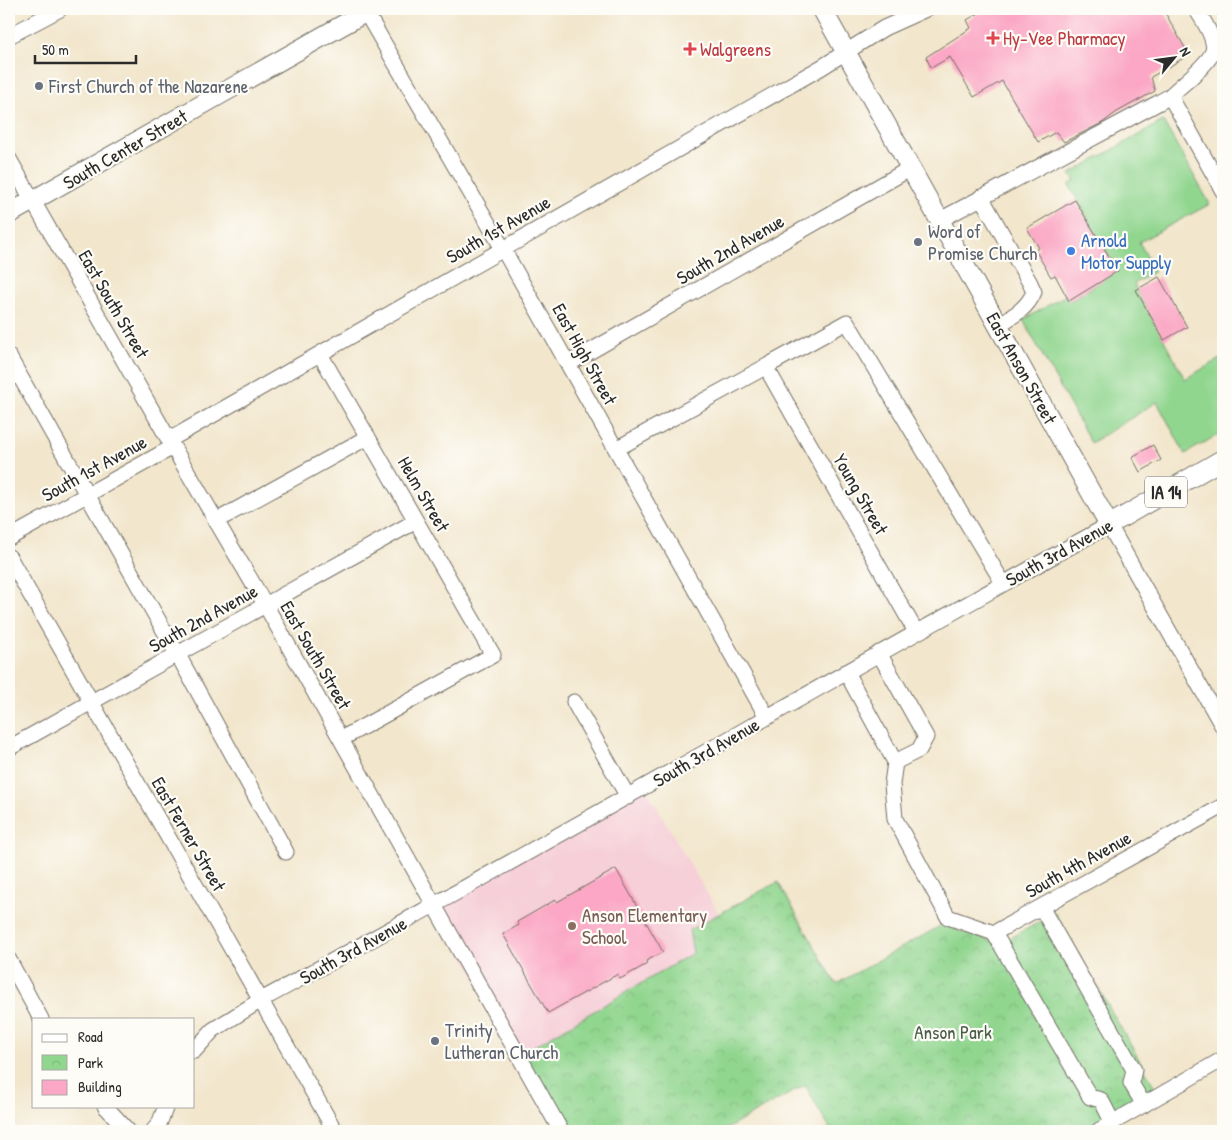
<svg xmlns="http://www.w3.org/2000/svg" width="1232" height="1140" font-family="'Patrick Hand',sans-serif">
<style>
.built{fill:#f6cfd8}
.grass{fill:#91d68f;stroke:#5e805d}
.park{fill:url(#park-crowns);stroke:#5e805d}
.building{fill:#fba7c5}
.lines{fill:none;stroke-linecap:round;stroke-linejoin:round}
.minor-casing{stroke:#716c63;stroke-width:17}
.major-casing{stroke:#716c63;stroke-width:21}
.minor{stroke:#fff;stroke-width:15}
.major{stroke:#fff;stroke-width:19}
.health-dot{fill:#e0444e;stroke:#fdfcf7;stroke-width:2}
.worship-dot{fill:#6b7280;stroke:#fdfcf7;stroke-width:2}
.shop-dot{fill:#3f7fe0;stroke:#fdfcf7;stroke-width:2}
.education-dot{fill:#8d6e63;stroke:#fdfcf7;stroke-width:2}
.labels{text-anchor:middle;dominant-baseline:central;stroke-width:4.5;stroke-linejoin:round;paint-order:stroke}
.shield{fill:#fdfcf7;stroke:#6a6a68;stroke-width:1}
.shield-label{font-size:18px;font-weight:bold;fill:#2b2b2b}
.health-label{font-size:19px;fill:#be3a42;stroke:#fdfcf7;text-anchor:start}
.worship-label{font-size:19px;fill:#5b616d;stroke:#fdfcf7;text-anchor:start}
.street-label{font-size:19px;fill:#2b2b2b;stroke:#fdfcf7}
.shop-label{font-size:19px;fill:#366cbe;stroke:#fdfcf7;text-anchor:start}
.education-label{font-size:19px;fill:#785e54;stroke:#fdfcf7;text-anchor:start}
.park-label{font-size:19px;fill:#4a5e49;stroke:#fdfcf7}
</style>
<defs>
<pattern id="park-crowns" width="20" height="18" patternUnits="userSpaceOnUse" patternTransform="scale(1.25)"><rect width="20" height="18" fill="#91d68f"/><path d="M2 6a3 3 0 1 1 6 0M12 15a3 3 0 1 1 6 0" fill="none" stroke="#7db87c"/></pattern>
</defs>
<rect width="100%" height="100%" fill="#fdfcf7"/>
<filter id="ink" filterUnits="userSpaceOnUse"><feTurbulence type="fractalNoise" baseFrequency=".02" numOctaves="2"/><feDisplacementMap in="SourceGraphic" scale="10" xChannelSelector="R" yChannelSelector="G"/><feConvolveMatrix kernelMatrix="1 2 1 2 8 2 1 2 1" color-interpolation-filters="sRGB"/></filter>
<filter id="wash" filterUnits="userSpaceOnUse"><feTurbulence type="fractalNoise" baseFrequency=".0096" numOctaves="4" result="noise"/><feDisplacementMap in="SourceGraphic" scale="20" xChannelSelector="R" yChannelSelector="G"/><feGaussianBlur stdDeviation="1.12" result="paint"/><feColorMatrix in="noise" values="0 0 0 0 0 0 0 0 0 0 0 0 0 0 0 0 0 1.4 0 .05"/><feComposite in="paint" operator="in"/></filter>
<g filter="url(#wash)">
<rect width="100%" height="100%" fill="#f2e6cc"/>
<path class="built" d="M 645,787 L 719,914 L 689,930 L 693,953 L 519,1055 L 435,904 Z"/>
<path class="grass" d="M 1163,121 L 1210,204 L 1139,242 L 1155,271 L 1134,284 L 1185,379 L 1223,357 L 1223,432 L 1185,454 L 1157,402 L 1091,443 L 1023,320 L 1066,295 L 1070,301 L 1117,271 L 1069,185 L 1075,181 L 1070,174 Z"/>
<path class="park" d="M 778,882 L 836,984 L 942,925 L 1000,944 L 1055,913 L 1160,1096 L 1098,1131 L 831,1131 L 805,1085 L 723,1131 L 561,1131 L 519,1055 L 693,953 L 689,930 Z"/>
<g id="blocks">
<path class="building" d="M 986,9 L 1163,9 L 1189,55 L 1151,77 L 1155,91 L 1117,112 L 1102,123 L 1064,142 L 1056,132 L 1038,142 L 1002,81 L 974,97 L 950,57 L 931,68 L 926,57 L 971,28 L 967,20 Z
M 1075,200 L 1118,271 L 1069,301 L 1055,275 L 1051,277 L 1035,250 L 1039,248 L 1027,228 Z
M 1159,277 L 1187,327 L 1164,340 L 1136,290 Z
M 1153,445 L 1161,460 L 1140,472 L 1132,457 Z
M 616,869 L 663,952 L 646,961 L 647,964 L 620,979 L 618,974 L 548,1013 L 503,934 L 519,925 L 517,922 L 555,900 L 557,902 Z"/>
</g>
</g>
<g filter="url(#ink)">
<use href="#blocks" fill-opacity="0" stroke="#716c63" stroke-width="1"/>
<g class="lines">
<g class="minor-casing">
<path id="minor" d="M 364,9 L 503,249 L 767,717
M 9,36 L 60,9
M 1170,96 C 1180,86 1209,64 1213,51 C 1216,40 1202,18 1196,9
M 9,159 L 173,447 L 266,606 L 561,1131
M 981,197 L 1030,283 L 1034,292 C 1027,309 1013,316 998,325
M 940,220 L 1158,103 L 1170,96 L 1223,191
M 320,354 L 493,655 L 341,739
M 9,357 L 178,655 L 286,852
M 568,364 L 911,168
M 771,376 L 916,632
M 169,440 L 822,67 L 884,28 L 926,9
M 616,449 L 847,322 L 1003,583
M 216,521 L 368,437
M 9,538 L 173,447
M 9,557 L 335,1131
M 879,653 L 926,737 L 919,750 L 895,762
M 846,672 L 895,762 L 892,784 L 895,819 L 948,917 L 994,933 L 1223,806
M 574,702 L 628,797
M 9,748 L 416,521
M 1041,907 L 1134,1070 L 1131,1083 L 1144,1105
M 994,933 L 1090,1097 L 1101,1100 L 1113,1123
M 9,960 L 41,1019
M 194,1051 L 213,1030 L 261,1000 C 546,846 825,682 1109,525 L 1223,727
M 105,1106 L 128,1131
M 153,1131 L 159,1124 L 166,1106
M 1098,1131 L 1223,1059"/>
</g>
<g class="major-casing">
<path id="major" d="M 822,9 L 1109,525 L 1223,459
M 9,214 L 371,9"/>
</g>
<use href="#minor" class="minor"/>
<use href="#major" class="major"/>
</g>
</g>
<g class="health-dot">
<path d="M990.5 30.5h5v5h5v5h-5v5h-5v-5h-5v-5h5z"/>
<path d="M687.5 41.5h5v5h5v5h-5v5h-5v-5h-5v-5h5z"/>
</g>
<g class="worship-dot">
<circle cx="39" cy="86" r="5"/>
<circle cx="918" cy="242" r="5"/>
<circle cx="435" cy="1041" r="5"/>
</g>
<circle class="shop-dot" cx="1071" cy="251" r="5"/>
<circle class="education-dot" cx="572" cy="926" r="5"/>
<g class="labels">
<rect class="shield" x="1145" y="476.5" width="42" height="31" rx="4"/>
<g class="shield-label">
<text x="1166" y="492">IA 14</text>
</g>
<g class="health-label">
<text x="1003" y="38">Hy-Vee Pharmacy</text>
<text x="700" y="49">Walgreens</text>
</g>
<g class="worship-label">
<text x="49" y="86">First Church of the Nazarene</text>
<text x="928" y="231">Word of<tspan x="928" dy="22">Promise Church</tspan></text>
<text x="445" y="1030">Trinity<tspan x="445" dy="22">Lutheran Church</tspan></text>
</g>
<g class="street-label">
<text transform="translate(125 149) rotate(-30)">South Center Street</text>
<text transform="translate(498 229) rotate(-30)">South 1st Avenue</text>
<text transform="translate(730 249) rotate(-30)">South 2nd Avenue</text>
<text transform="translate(114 304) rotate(60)">East South Street</text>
<text transform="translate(585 354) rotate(61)">East High Street</text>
<text transform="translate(1022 368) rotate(61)">East Anson Street</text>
<text transform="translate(94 468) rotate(-29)">South 1st Avenue</text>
<text transform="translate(424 494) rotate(60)">Helm Street</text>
<text transform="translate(861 494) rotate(60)">Young Street</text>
<text transform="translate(1059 552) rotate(-29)">South 3rd Avenue</text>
<text transform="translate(203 618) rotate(-29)">South 2nd Avenue</text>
<text transform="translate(316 655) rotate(60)">East South Street</text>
<text transform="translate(706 752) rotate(-30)">South 3rd Avenue</text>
<text transform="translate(189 834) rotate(60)">East Ferner Street</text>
<text transform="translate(1078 864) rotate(-29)">South 4th Avenue</text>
<text transform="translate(353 950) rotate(-29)">South 3rd Avenue</text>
</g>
<g class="shop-label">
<text x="1081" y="240">Arnold<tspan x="1081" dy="22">Motor Supply</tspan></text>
</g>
<g class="education-label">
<text x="582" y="915">Anson Elementary<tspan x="582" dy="22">School</tspan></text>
</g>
<g class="park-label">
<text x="953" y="1032">Anson Park</text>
</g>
</g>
<rect width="1232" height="1140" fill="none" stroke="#fdfcf7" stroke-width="30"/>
<rect x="32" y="1018" width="162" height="90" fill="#fdfcf7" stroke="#a9a8a5"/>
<rect x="42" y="1034" width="25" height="8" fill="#ffffff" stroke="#a9a8a5"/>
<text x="78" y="1042" font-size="15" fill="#2b2b2b">Road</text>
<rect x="42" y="1055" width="25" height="15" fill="url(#park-crowns)" stroke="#a9a8a5"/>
<text x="78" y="1068" font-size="15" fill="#2b2b2b">Park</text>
<rect x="42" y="1080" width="25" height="15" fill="#fba7c5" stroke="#a9a8a5"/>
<text x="78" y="1092" font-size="15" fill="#2b2b2b">Building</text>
<g transform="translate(1174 58) rotate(61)" stroke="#fdfcf7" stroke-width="4" paint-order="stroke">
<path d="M0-4L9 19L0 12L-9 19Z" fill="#2b2b2b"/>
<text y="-8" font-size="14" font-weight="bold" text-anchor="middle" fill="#2b2b2b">N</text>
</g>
<path d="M35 55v8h101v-8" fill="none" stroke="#2b2b2b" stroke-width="2.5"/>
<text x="42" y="55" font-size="15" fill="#2b2b2b" stroke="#fdfcf7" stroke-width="4" paint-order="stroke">50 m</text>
</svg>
